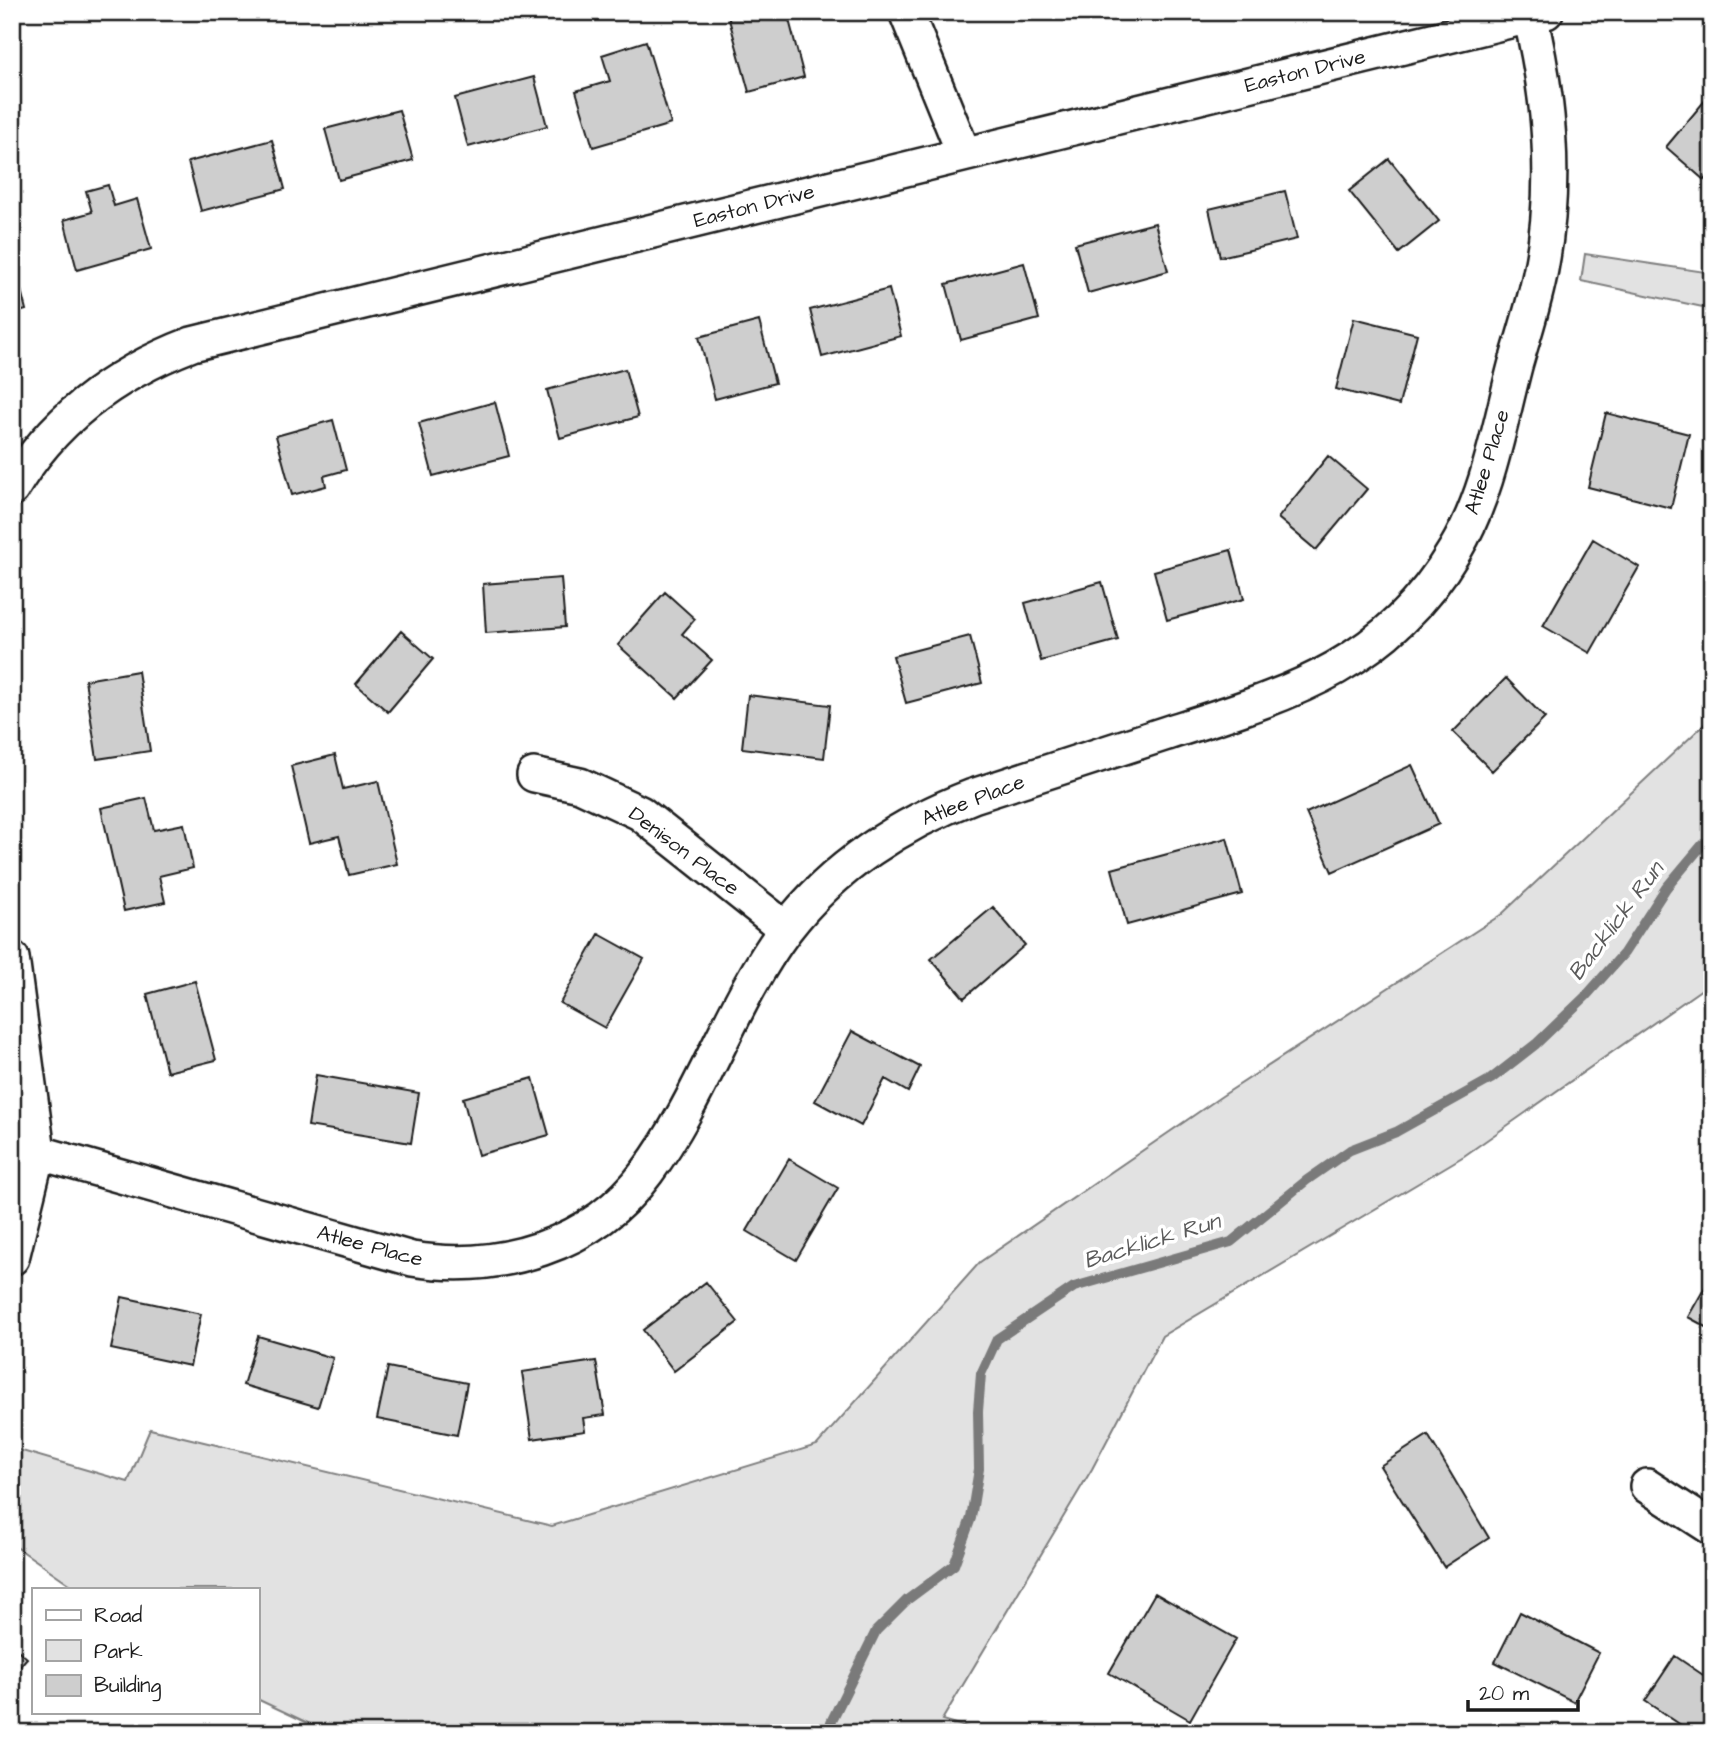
<svg xmlns="http://www.w3.org/2000/svg" width="1724" height="1745" font-family="'Architects Daughter',sans-serif">
<style>
.green{fill:#e2e2e2;stroke:#7f7f7f;stroke-width:2}
.lines{fill:none;stroke-linecap:round;stroke-linejoin:round}
.stream{stroke:#7a7a7a;stroke-width:10}
.building{fill:#cecece;stroke:#1c1c1c;stroke-width:2}
.street-casing{stroke:#1c1c1c;stroke-width:38}
.street{stroke:#fff;stroke-width:33}
.labels{text-anchor:middle;dominant-baseline:central;stroke-width:7;stroke-linejoin:round;paint-order:stroke}
.street-label{font-size:21px;fill:#1c1c1c;stroke:#fff}
.water-label{font-size:23px;font-style:italic;fill:#5a5a5a;stroke:#fff}
</style>
<rect width="100%" height="100%" fill="#fff"/>
<filter id="ink" filterUnits="userSpaceOnUse"><feTurbulence type="fractalNoise" baseFrequency=".0143" numOctaves="2"/><feDisplacementMap in="SourceGraphic" scale="14" xChannelSelector="R" yChannelSelector="G"/><feConvolveMatrix kernelMatrix="1 2 1 2 8 2 1 2 1" color-interpolation-filters="sRGB"/></filter>
<g filter="url(#ink)">
<path class="green" d="M 1585,254 L 1712,273 L 1712,309 L 1581,281 Z
M 1712,717 L 1712,982 L 1464,1156 L 1162,1336 L 1092,1469 L 942,1720 L 986,1733 L 329,1733 L 257,1699 L 257,1589 L 77,1589 L 12,1544 L 12,1448 L 128,1482 L 150,1429 L 552,1526 L 817,1445 L 980,1262 L 1222,1096 L 1502,914 Z"/>
<g class="lines">
<path class="stream" d="M 830,1733 L 831,1722 L 876,1631 L 907,1600 L 954,1565 L 971,1518 L 979,1469 L 978,1411 L 981,1374 L 997,1339 L 1074,1287 L 1231,1242 L 1307,1180 L 1350,1150 L 1396,1132 L 1491,1079 L 1536,1044 L 1586,996 L 1624,953 L 1666,888 L 1703,844 L 1712,840"/>
</g>
<path class="building" d="M 727,12 L 787,12 L 804,77 L 749,92 Z
M 646,41 L 671,124 L 593,147 L 576,91 L 610,81 L 602,55 Z
M 534,77 L 547,126 L 468,147 L 455,98 Z
M 1712,92 L 1712,170 L 1704,180 L 1666,147 Z
M 399,110 L 413,160 L 339,180 L 325,129 Z
M 272,140 L 285,189 L 201,211 L 188,162 Z
M 1389,159 L 1439,221 L 1399,253 L 1349,191 Z
M 108,185 L 114,206 L 137,199 L 151,249 L 77,270 L 64,220 L 92,212 L 86,191 Z
M 1285,191 L 1297,239 L 1220,257 L 1209,209 Z
M 1155,223 L 1168,271 L 1088,293 L 1075,244 Z
M 14,262 L 26,310 L 12,314 L 12,263 Z
M 1024,263 L 1039,319 L 961,340 L 946,284 Z
M 889,289 L 901,336 L 822,357 L 810,310 Z
M 1354,318 L 1417,334 L 1399,405 L 1336,389 Z
M 759,321 L 775,383 L 715,399 L 699,337 Z
M 625,369 L 638,417 L 560,438 L 547,390 Z
M 495,402 L 509,456 L 433,476 L 419,423 Z
M 1606,413 L 1689,434 L 1671,508 L 1588,487 Z
M 333,420 L 346,470 L 324,476 L 326,486 L 292,495 L 276,436 Z
M 1328,456 L 1367,489 L 1316,550 L 1278,518 Z
M 1593,539 L 1639,567 L 1590,653 L 1543,626 Z
M 1231,550 L 1244,599 L 1167,620 L 1154,571 Z
M 561,578 L 565,627 L 486,633 L 483,584 Z
M 1102,582 L 1118,640 L 1041,661 L 1025,603 Z
M 665,592 L 695,619 L 682,634 L 712,660 L 677,698 L 618,645 Z
M 401,631 L 433,659 L 388,712 L 356,684 Z
M 970,636 L 982,683 L 906,703 L 893,656 Z
M 138,671 L 150,751 L 97,759 L 85,680 Z
M 1506,678 L 1545,718 L 1492,771 L 1453,732 Z
M 748,695 L 830,705 L 824,758 L 742,748 Z
M 335,755 L 343,789 L 378,781 L 397,864 L 349,875 L 339,836 L 309,843 L 291,766 Z
M 1412,765 L 1439,824 L 1332,872 L 1306,813 Z
M 146,798 L 154,830 L 184,824 L 193,868 L 159,876 L 165,902 L 124,911 L 101,808 Z
M 1227,838 L 1242,894 L 1127,925 L 1112,869 Z
M 993,907 L 1025,945 L 964,998 L 931,959 Z
M 599,934 L 644,959 L 605,1028 L 560,1003 Z
M 195,981 L 216,1060 L 167,1072 L 147,994 Z
M 852,1031 L 920,1067 L 908,1092 L 885,1079 L 861,1126 L 815,1101 Z
M 316,1075 L 419,1093 L 411,1143 L 308,1126 Z
M 533,1078 L 549,1135 L 478,1155 L 463,1098 Z
M 789,1159 L 838,1188 L 796,1260 L 747,1231 Z
M 1712,1275 L 1712,1330 L 1688,1317 Z
M 706,1282 L 738,1322 L 674,1371 L 643,1330 Z
M 122,1297 L 201,1314 L 190,1366 L 111,1349 Z
M 258,1336 L 333,1358 L 318,1407 L 243,1385 Z
M 596,1361 L 605,1415 L 583,1418 L 585,1431 L 532,1439 L 522,1372 Z
M 388,1367 L 467,1383 L 457,1435 L 377,1419 Z
M 1428,1435 L 1489,1538 L 1444,1567 L 1380,1466 Z
M 1155,1593 L 1236,1639 L 1190,1720 L 1109,1673 Z
M 1520,1612 L 1599,1653 L 1574,1702 L 1495,1662 Z
M 12,1645 L 27,1658 L 12,1675 Z
M 1675,1656 L 1712,1681 L 1712,1733 L 1693,1733 L 1645,1701 Z"/>
<g class="lines">
<g class="street-casing">
<path id="street" d="M 906,12 L 964,154
M 12,489 C 53,418 116,373 192,344 L 1546,12
M 534,775 L 580,785 L 640,813 L 786,929
M 12,958 L 38,1152 L 12,1258
M 12,1145 L 412,1259 C 499,1273 593,1246 647,1172 C 703,1097 730,1004 786,929 C 833,867 902,823 973,796 C 1037,775 1100,755 1164,734 C 1286,695 1385,668 1455,550 C 1488,495 1499,427 1515,366 C 1524,334 1535,302 1541,269 C 1557,185 1550,99 1530,16
M 1647,1486 L 1712,1528"/>
</g>
<use href="#street" class="street"/>
</g>
</g>
<g class="labels">
<g class="street-label">
<text transform="translate(1305 71) rotate(-14)">Easton Drive</text>
<text transform="translate(754 206) rotate(-14)">Easton Drive</text>
<text transform="translate(1487 462) rotate(-73)">Atlee Place</text>
<text transform="translate(973 800) rotate(-21)">Atlee Place</text>
<text transform="translate(684 851) rotate(37)">Denison Place</text>
<text transform="translate(370 1246) rotate(15)">Atlee Place</text>
</g>
<g class="water-label">
<text transform="translate(1616 921) rotate(-53)">Backlick Run</text>
<text transform="translate(1152 1241) rotate(-17)">Backlick Run</text>
</g>
</g>
<rect width="1724" height="1745" fill="none" stroke="#fff" stroke-width="42"/>
<rect x="21" y="21" width="1682" height="1703" fill="none" stroke="#1c1c1c" stroke-width="2.5" filter="url(#ink)"/>
<rect x="32" y="1588" width="228" height="126" fill="#ffffff" stroke="#a4a4a4" stroke-width="2"/>
<rect x="46" y="1610" width="35" height="10" fill="#ffffff" stroke="#a4a4a4" stroke-width="2"/>
<text x="94" y="1622" font-size="21" fill="#1c1c1c">Road</text>
<rect x="46" y="1640" width="35" height="21" fill="#e2e2e2" stroke="#a4a4a4" stroke-width="2"/>
<text x="94" y="1658" font-size="21" fill="#1c1c1c">Park</text>
<rect x="46" y="1675" width="35" height="21" fill="#cecece" stroke="#a4a4a4" stroke-width="2"/>
<text x="94" y="1692" font-size="21" fill="#1c1c1c">Building</text>
<path d="M1468 1700v10h110v-10" fill="none" stroke="#1c1c1c" stroke-width="3.5"/>
<text x="1479" y="1700" font-size="21" fill="#1c1c1c" stroke="#ffffff" stroke-width="5" paint-order="stroke">20 m</text>
</svg>
